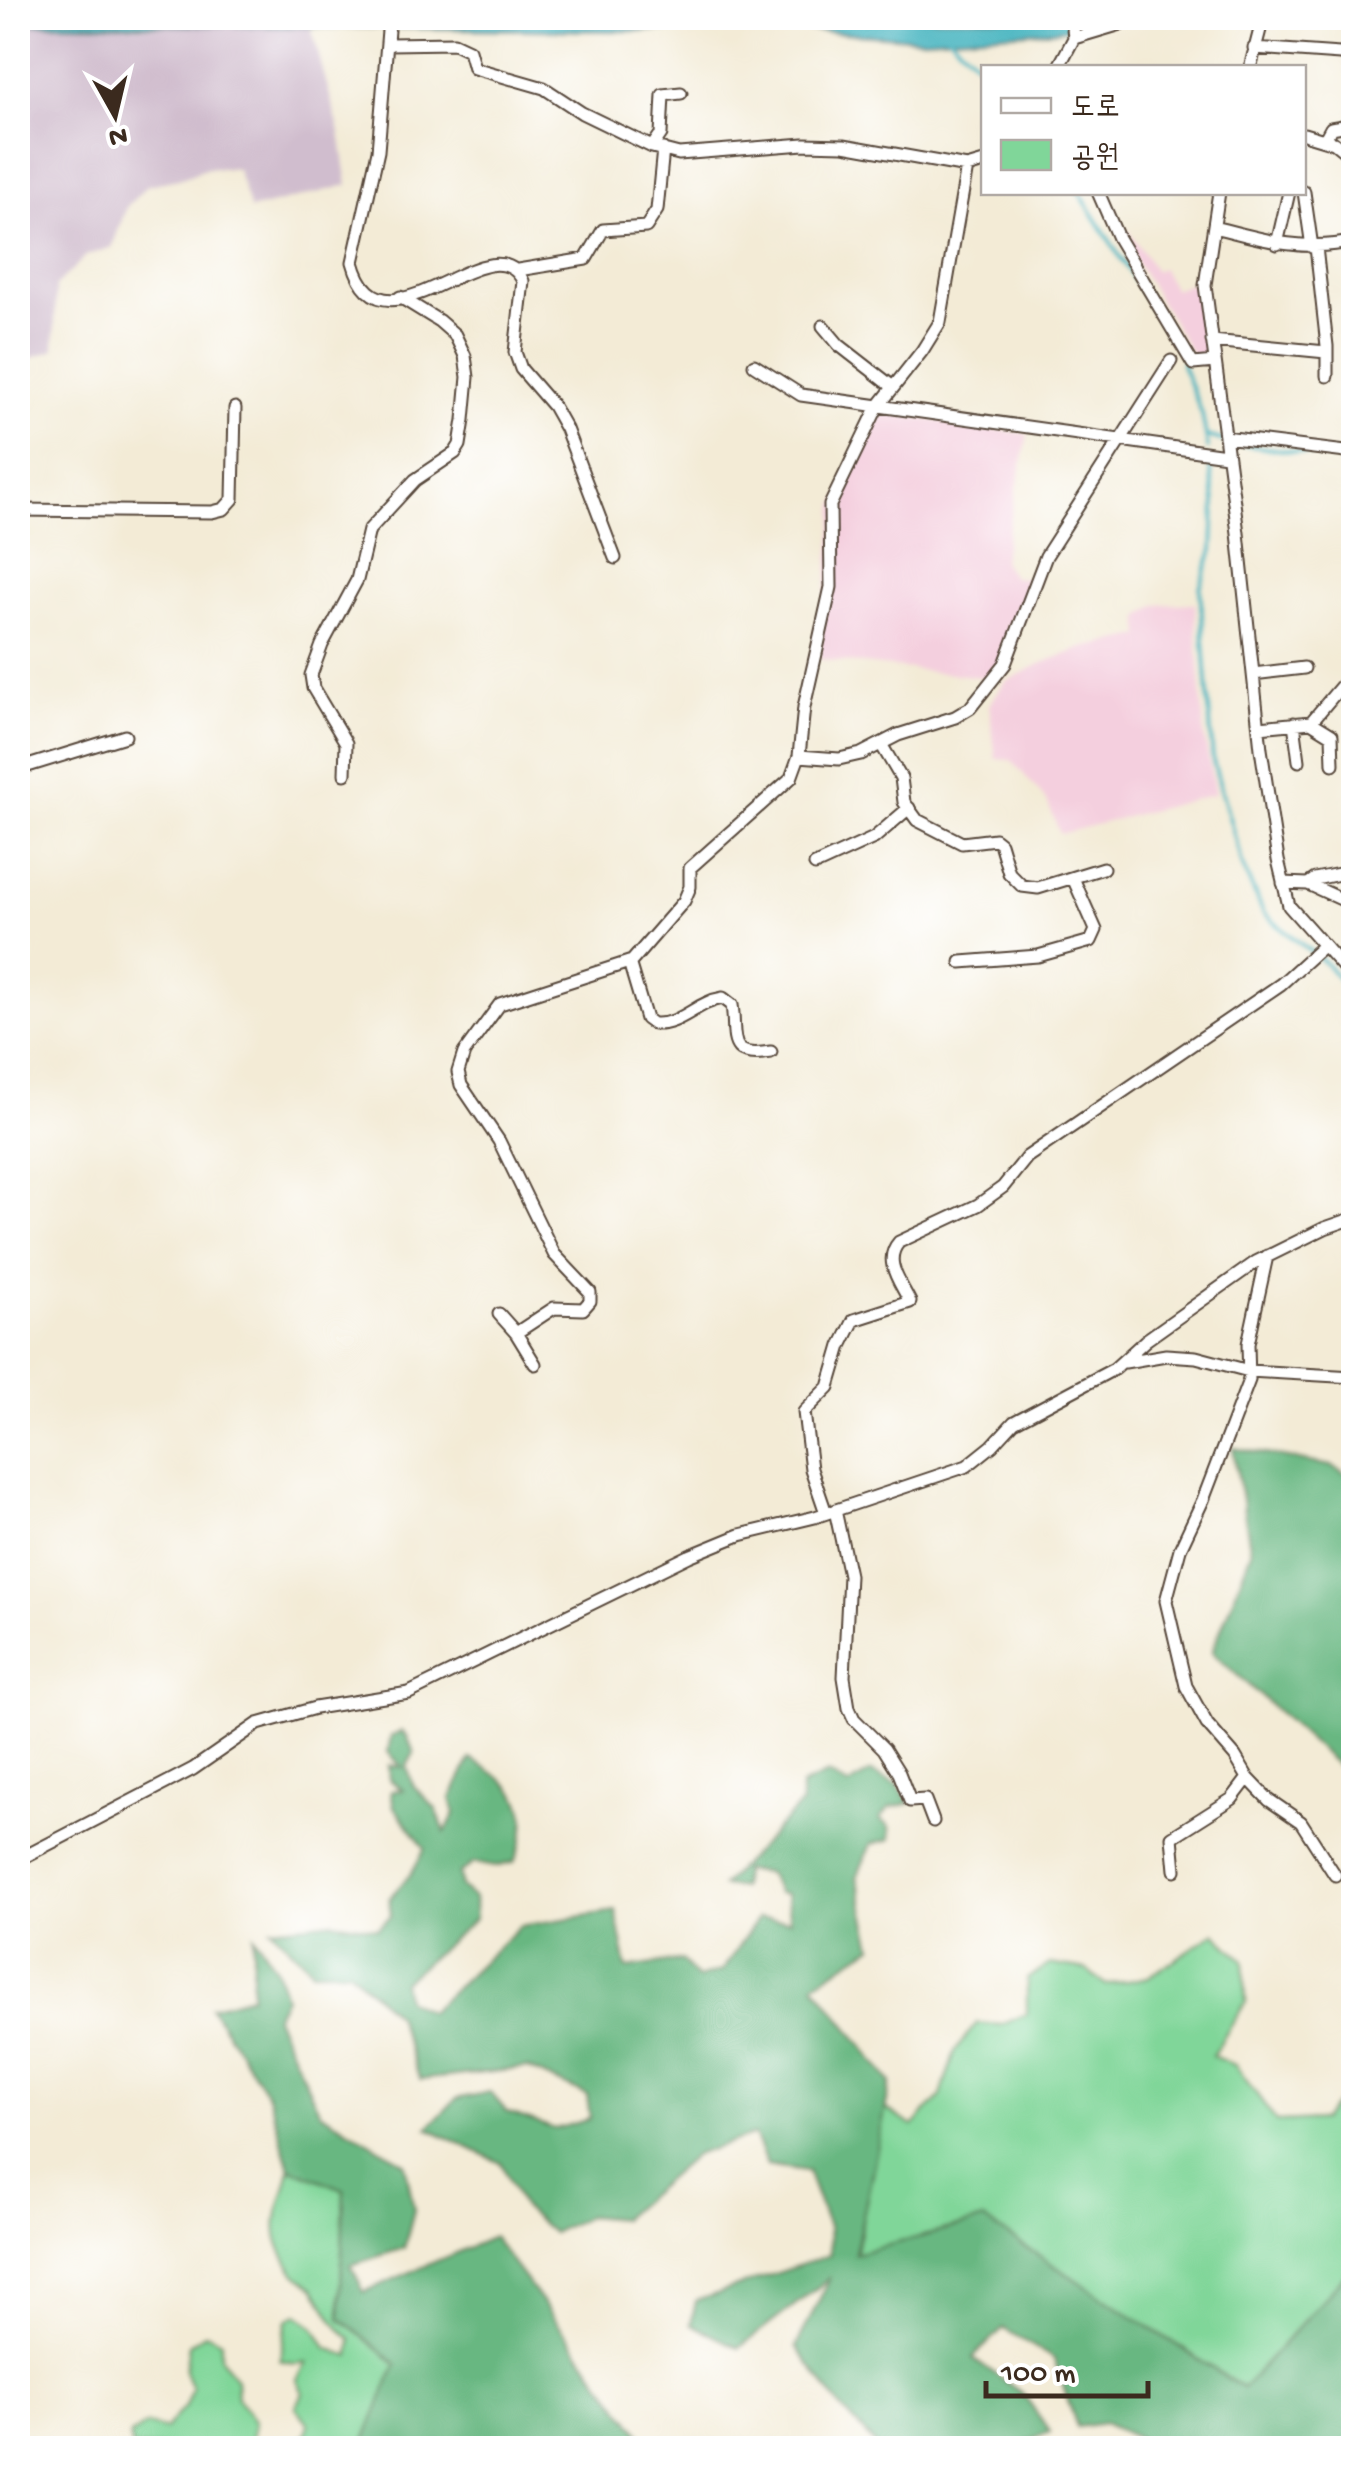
<svg xmlns="http://www.w3.org/2000/svg" width="1371" height="2466" font-family="'Gochi Hand','Poor Story',sans-serif">
<style>
.built{fill:#f4cfde}
.industrial{fill:#d0bdce}
.green{fill:#80d699;stroke:#5e805c;stroke-width:2.5}
.forest{fill:#68b781;stroke:#527050;stroke-width:2.5}
.water{fill:#45b4bf;stroke:#406f6e;stroke-width:2.5}
.lines{fill:none;stroke-linecap:round;stroke-linejoin:round}
.stream{stroke:#45b4bf;stroke-width:4}
.minor-casing{stroke:#57473a;stroke-width:15}
.minor{stroke:#fff;stroke-width:11}
</style>
<rect width="100%" height="100%" fill="#fff"/>
<filter id="ink" filterUnits="userSpaceOnUse"><feTurbulence type="fractalNoise" baseFrequency=".01" numOctaves="2"/><feDisplacementMap in="SourceGraphic" scale="20" xChannelSelector="R" yChannelSelector="G"/><feConvolveMatrix kernelMatrix="1 2 1 2 8 2 1 2 1" color-interpolation-filters="sRGB"/></filter>
<filter id="wash" filterUnits="userSpaceOnUse"><feTurbulence type="fractalNoise" baseFrequency=".0048" numOctaves="4" result="noise"/><feDisplacementMap in="SourceGraphic" scale="40" xChannelSelector="R" yChannelSelector="G"/><feGaussianBlur stdDeviation="2.25" result="paint"/><feColorMatrix in="noise" values="0 0 0 0 0 0 0 0 0 0 0 0 0 0 0 0 0 1.4 0 .05"/><feComposite in="paint" operator="in"/></filter>
<g filter="url(#wash)">
<rect width="100%" height="100%" fill="#f3ebd6"/>
<path class="built" d="M 1129,231 L 1155,271 L 1161,268 L 1174,289 L 1191,283 L 1196,286 L 1210,351 L 1195,359 L 1121,237 Z
M 881,413 L 1028,434 L 1002,561 L 1012,577 L 1030,579 L 1002,660 L 989,678 L 819,659 L 835,505 Z
M 1195,603 L 1204,735 L 1215,794 L 1060,834 L 1047,801 L 1011,760 L 996,759 L 989,705 L 1005,682 L 1040,664 L 1083,648 L 1141,636 L 1140,617 L 1156,605 Z"/>
<path class="industrial" d="M 18,23 L 311,27 L 340,132 L 348,185 L 250,210 L 237,169 L 208,168 L 179,179 L 148,185 L 127,206 L 112,247 L 86,256 L 56,286 L 54,350 L 18,363 Z"/>
<path class="green" d="M 1215,1933 L 1244,1960 L 1246,2002 L 1212,2056 L 1235,2065 L 1277,2122 L 1322,2120 L 1353,2083 L 1353,2266 L 1243,2388 L 984,2220 L 855,2255 L 885,2109 L 913,2126 L 941,2096 L 955,2051 L 977,2023 L 1001,2025 L 1027,2014 L 1027,1979 L 1050,1964 L 1087,1970 L 1106,1985 L 1148,1977 Z
M 290,2168 L 344,2189 L 340,2318 L 397,2364 L 362,2448 L 268,2448 L 305,2436 L 309,2424 L 296,2407 L 303,2393 L 297,2380 L 307,2362 L 294,2364 L 280,2360 L 287,2320 L 297,2314 L 314,2326 L 327,2348 L 350,2356 L 352,2340 C 335,2326 327,2309 316,2290 C 310,2281 299,2279 293,2270 C 263,2225 281,2214 290,2168 Z
M 206,2333 L 221,2341 L 221,2357 L 236,2379 L 237,2397 L 255,2422 L 249,2448 L 132,2448 L 129,2436 L 146,2425 L 165,2429 L 185,2406 L 192,2388 L 185,2371 L 189,2345 Z"/>
<path class="forest" d="M 1233,1448 L 1331,1466 L 1353,1477 L 1353,1780 L 1212,1652 L 1251,1552 Z
M 402,1731 L 408,1738 L 414,1753 L 407,1766 L 413,1785 L 436,1809 L 445,1832 L 455,1814 L 451,1798 L 470,1759 C 518,1784 539,1809 514,1862 L 495,1867 L 474,1863 L 460,1873 L 461,1887 L 474,1898 L 475,1919 L 403,1982 L 406,1999 L 429,2012 L 520,1926 L 616,1911 L 627,1968 L 682,1960 L 697,1978 L 722,1971 L 758,1918 L 790,1920 L 786,1894 L 778,1893 L 768,1873 L 743,1870 L 741,1888 L 722,1886 L 801,1804 L 801,1786 L 828,1774 L 848,1786 L 871,1772 L 898,1785 L 910,1803 L 890,1808 L 880,1819 L 890,1827 L 891,1839 L 871,1844 L 857,1877 L 873,1946 L 814,1984 L 891,2082 L 855,2254 L 984,2220 L 1243,2388 L 1353,2266 L 1353,2448 L 1159,2448 L 1104,2423 L 1077,2427 L 1054,2359 L 1003,2328 L 973,2358 L 1024,2395 L 1050,2432 L 1010,2448 L 878,2448 L 841,2408 L 796,2347 L 830,2278 L 739,2348 L 691,2324 L 696,2301 L 830,2255 L 828,2227 L 807,2171 L 767,2165 L 754,2135 L 694,2155 L 621,2219 L 587,2216 L 552,2233 L 522,2207 L 501,2163 L 428,2128 L 456,2099 L 490,2092 L 507,2112 L 555,2129 L 590,2119 L 587,2095 L 527,2068 L 420,2080 L 396,2015 L 349,1970 L 312,1970 L 271,1928 L 333,1921 L 377,1928 L 391,1916 L 389,1898 L 411,1874 L 425,1848 L 394,1807 L 391,1791 L 403,1790 L 390,1780 L 389,1765 L 402,1767 L 388,1752 L 391,1736 Z
M 254,1935 L 276,1968 L 285,1997 L 275,2017 L 320,2112 L 405,2163 L 414,2210 L 404,2248 L 351,2265 L 364,2292 L 493,2237 L 646,2441 L 644,2448 L 362,2448 L 396,2364 L 340,2318 L 344,2189 L 290,2168 L 268,2095 L 210,2007 L 251,1996 Z"/>
<path class="water" d="M 18,18 L 1119,18 L 1070,29 L 924,39 L 793,29 L 617,31 L 18,23 Z"/>
<g class="lines">
<path class="stream" d="M 947,34 L 984,69
M 1079,192 L 1168,333
M 1184,358 L 1182,365 L 1202,414 L 1208,448
M 1207,436 L 1225,441
M 1234,444 L 1324,455
M 1209,458 L 1215,502 L 1213,550 L 1200,588 L 1213,761 L 1244,870 L 1264,914 L 1326,964 L 1354,997"/>
</g>
</g>
<g filter="url(#ink)">
<g class="lines">
<g class="minor-casing">
<path id="minor" d="M 389,18 L 378,151 L 353,262 C 381,365 491,217 523,281 L 515,352 L 521,369 L 553,406 L 566,429 L 615,558
M 1072,18 L 1074,38
M 389,44 L 454,43 L 469,50 L 474,68 L 544,88 L 582,113 L 652,147 L 679,154 L 804,144 L 844,145 L 967,167 L 984,162
M 1254,48 L 1354,55
M 1058,68 L 1074,38 L 1141,18
M 1250,68 L 1263,18
M 1304,134 L 1334,143 L 1354,159
M 1325,139 L 1331,128 L 1354,124
M 652,147 L 661,134 L 663,95 L 681,93
M 1098,192 L 1118,238 L 1193,364 L 1215,362
M 1219,192 L 1205,285 L 1238,533 L 1261,749 L 1278,860 L 1289,906 L 1354,979
M 1304,192 L 1312,247
M 1214,227 C 1260,239 1305,253 1354,241
M 1277,244 L 1289,192
M 1316,247 L 1327,346 L 1327,376
M 518,270 L 586,259 L 603,230 L 646,227 L 657,210 L 663,149
M 823,326 L 839,345 L 893,387
M 1212,341 L 1326,352
M 754,365 L 801,395 L 1226,455
M 1225,437 L 1354,453
M 18,510 L 212,512 L 224,509 L 233,499 L 235,408
M 1253,674 L 1304,668
M 1311,722 L 1332,735 L 1333,764
M 1294,723 L 1299,761
M 1259,727 L 1311,722 L 1354,671
M 881,744 L 901,778 L 904,802 L 917,820 L 962,843 L 995,839 L 1000,843 L 1009,873 L 1022,886 L 1038,888 L 1103,868
M 799,756 L 839,759 L 861,754 L 898,735 L 955,717 L 970,708 L 1005,664 L 1046,556 L 1171,361
M 18,769 L 125,736
M 345,774 L 346,743 L 313,688 L 311,675 L 322,645 L 357,580 L 369,530 L 415,480 L 455,453 L 460,445 L 464,420 L 468,377 L 465,356 L 455,335 L 439,321 L 400,297
M 815,865 L 874,838 L 909,808
M 1283,883 L 1308,884 L 1354,905
M 1308,884 L 1315,879 L 1354,871
M 629,962 L 646,1019 L 653,1024 C 681,1026 696,1002 723,998 L 732,1005 C 737,1035 724,1060 771,1052
M 961,962 L 1038,956 L 1091,941 L 1096,930 L 1073,878
M 499,1314 L 516,1333
M 1125,1362 L 1166,1355 L 1196,1357 L 1249,1371 L 1354,1377
M 535,1364 L 516,1333 L 554,1308 L 583,1309 L 590,1301 L 590,1292 L 554,1254 L 499,1141 L 461,1085 L 458,1072 L 464,1053 L 500,1004 L 632,961 L 684,901 L 690,887 L 690,868 L 791,778 L 799,756 L 804,707 L 831,587 L 830,505 L 877,408 L 922,351 L 940,322 L 967,167
M 835,1510 L 849,1575 L 844,1677 L 849,1708 L 854,1719 L 884,1749 L 899,1773 L 910,1801 L 925,1800 L 933,1821
M 826,1513 L 811,1469 L 804,1412 L 829,1387 L 841,1346 L 854,1320 L 910,1302 C 901,1283 882,1261 899,1242 L 978,1205 L 1003,1187 L 1027,1157 L 1281,984 L 1323,946
M 1248,1778 L 1269,1800 L 1301,1822 L 1335,1875
M 18,1860 L 193,1769 L 258,1724 L 315,1708 L 409,1693 L 689,1556 L 740,1535 L 815,1517 L 967,1466 L 992,1446 L 1014,1422 L 1114,1369 L 1146,1340 L 1256,1262 L 1325,1228 L 1354,1218
M 1175,1870 L 1172,1837 L 1232,1799 L 1248,1778 L 1235,1756 L 1207,1724 L 1186,1686 L 1166,1601 L 1180,1549 L 1203,1500 L 1249,1380 L 1248,1344 L 1267,1256"/>
</g>
<use href="#minor" class="minor"/>
</g>
</g>
<rect width="1371" height="2466" fill="none" stroke="#fff" stroke-width="60"/>
<rect x="981" y="65" width="325" height="130" fill="#ffffff" stroke="#b1aaa5" stroke-width="2.5"/>
<rect x="1001" y="98" width="50" height="15" fill="#ffffff" stroke="#b1aaa5" stroke-width="2.5"/>
<text x="1071" y="115" font-size="30" fill="#3b2a1e">도로</text>
<rect x="1001" y="140" width="50" height="30" fill="#80d699" stroke="#b1aaa5" stroke-width="2.5"/>
<text x="1071" y="165" font-size="30" fill="#3b2a1e">공원</text>
<g transform="translate(115 115) rotate(172)" stroke="#ffffff" stroke-width="8" paint-order="stroke">
<path d="M0-8L18 38L0 25L-18 38Z" fill="#3b2a1e"/>
<text y="-15" font-size="28" font-weight="bold" text-anchor="middle" fill="#3b2a1e">N</text>
</g>
<path d="M986 2381v15h162v-15" fill="none" stroke="#3b2a1e" stroke-width="5"/>
<text x="1001" y="2381" font-size="30" fill="#3b2a1e" stroke="#ffffff" stroke-width="8" paint-order="stroke">100 m</text>
</svg>
